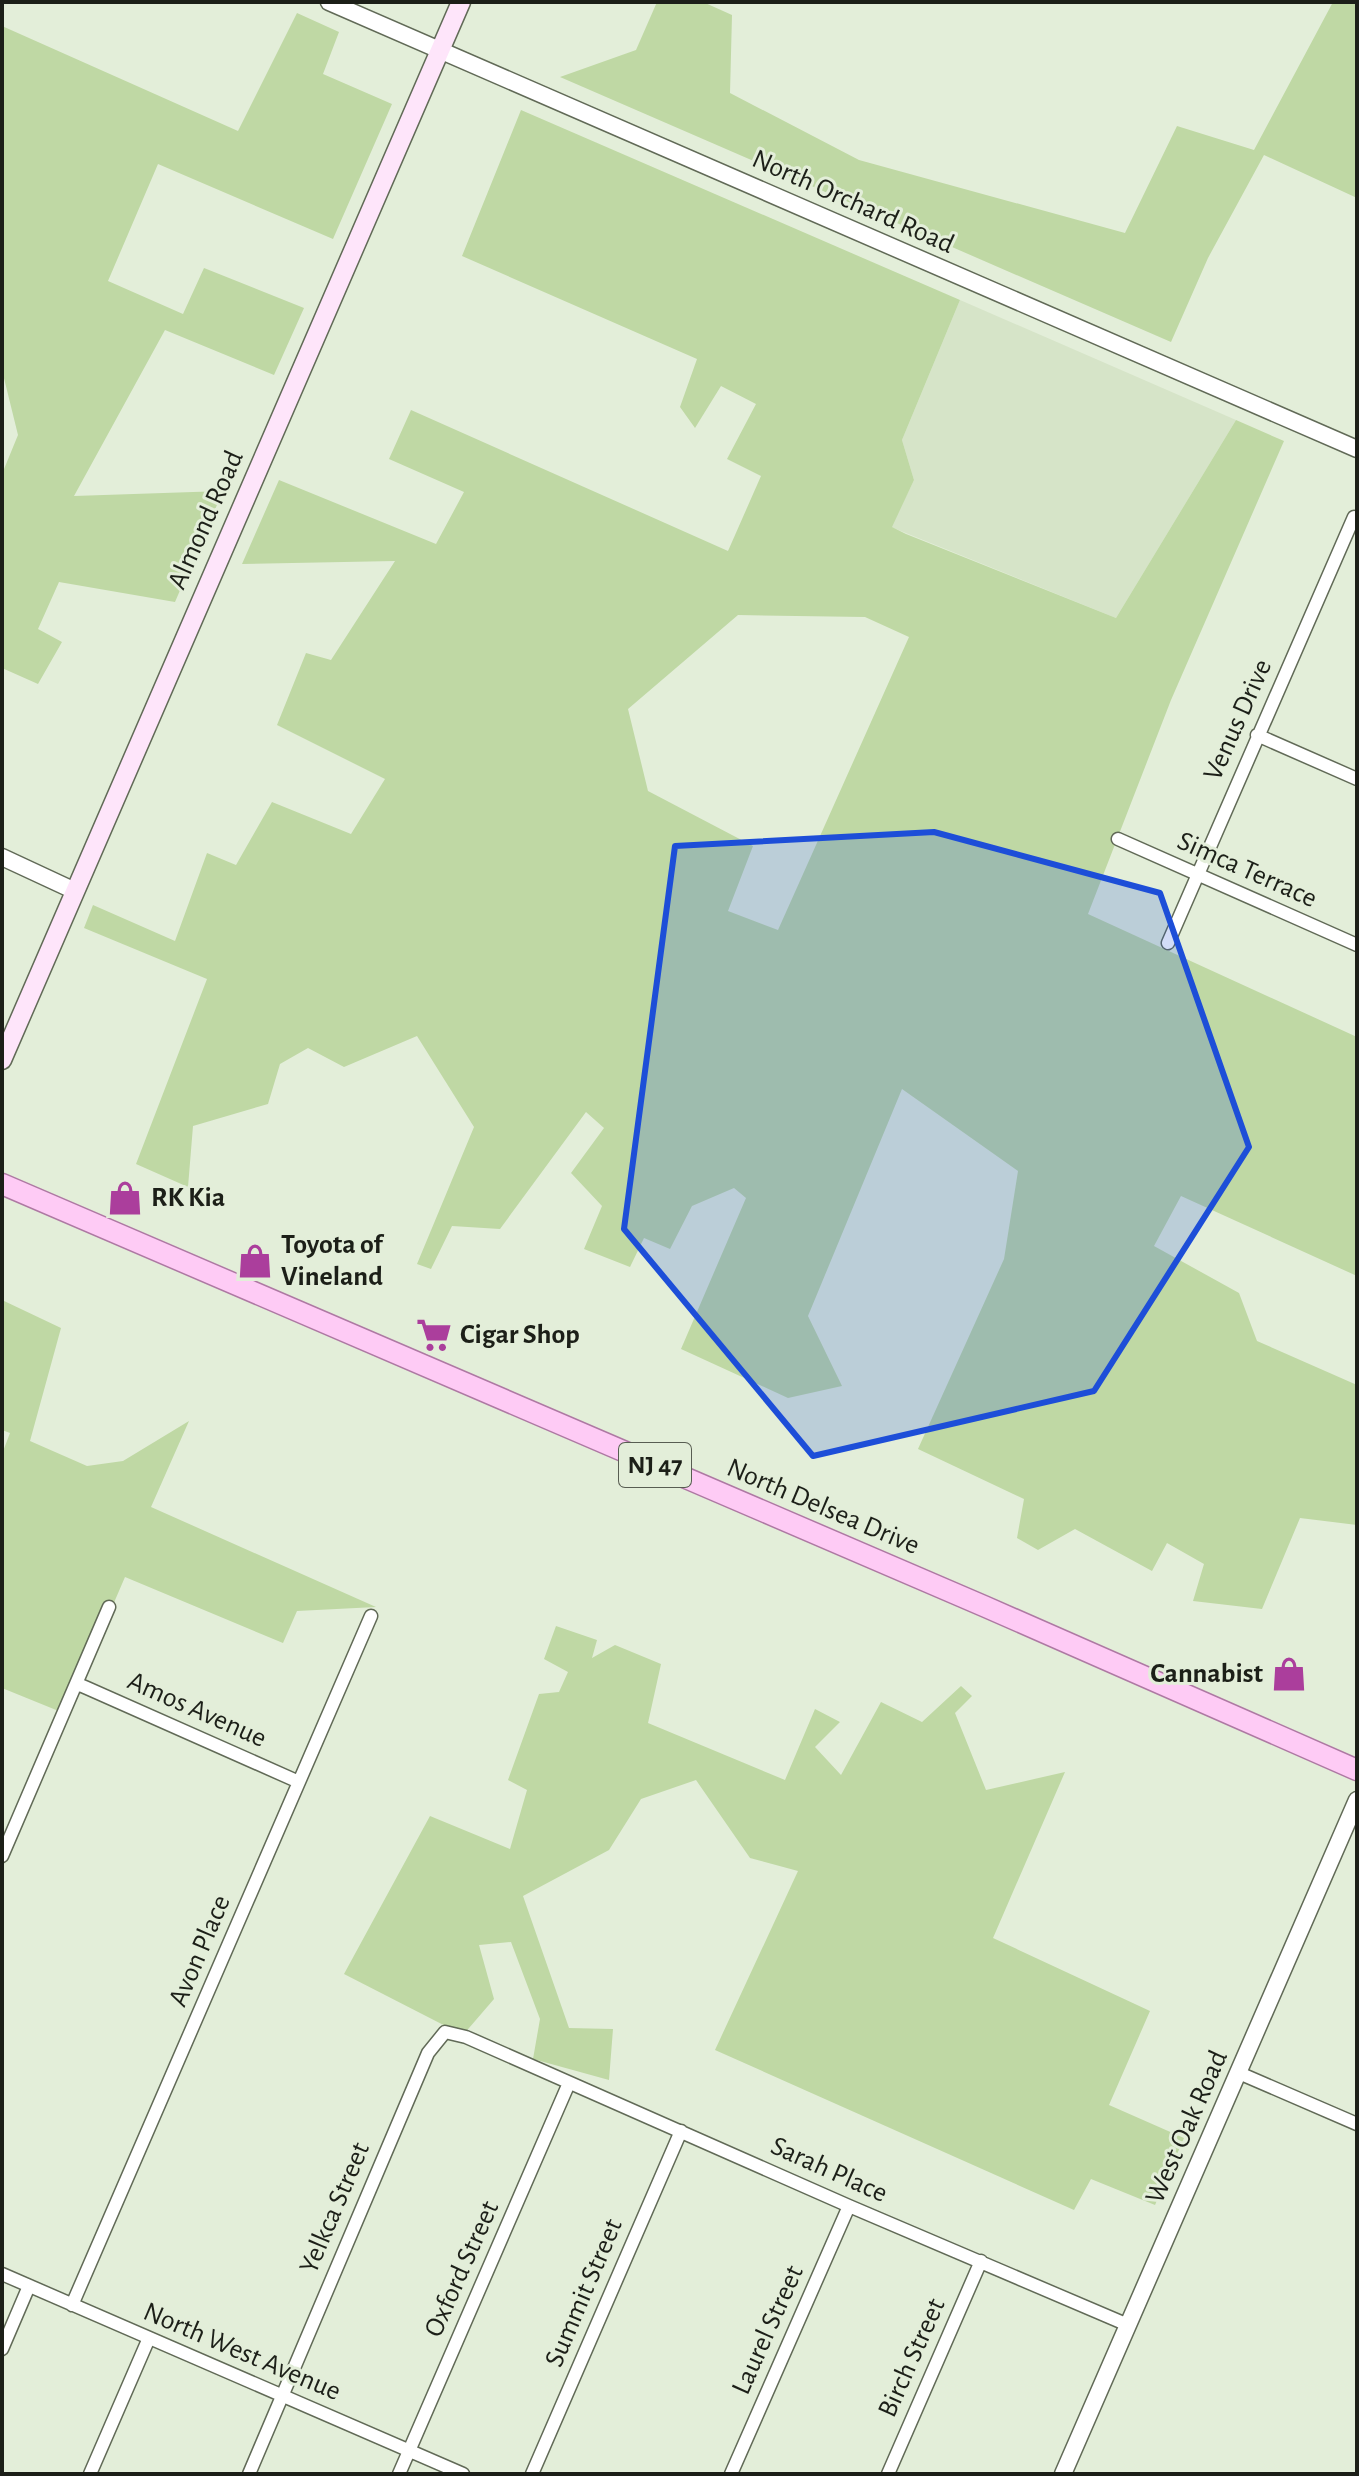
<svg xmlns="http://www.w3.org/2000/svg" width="1359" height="2476" font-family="'Alegreya Sans',sans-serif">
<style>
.built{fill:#d6e4c8}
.green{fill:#bfd8a4;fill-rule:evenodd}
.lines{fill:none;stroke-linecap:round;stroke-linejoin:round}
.minor-casing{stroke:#616a57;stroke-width:15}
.tertiary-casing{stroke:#616a57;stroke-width:19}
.secondary-casing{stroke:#616a57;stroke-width:21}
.primary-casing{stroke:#ae79a3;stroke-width:23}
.minor{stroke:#fff;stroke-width:12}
.tertiary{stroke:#fff;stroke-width:16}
.secondary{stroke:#fee5fa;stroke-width:18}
.primary{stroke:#fecbf5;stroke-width:20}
.marked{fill:#1d4ed8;fill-opacity:0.2;stroke:#1d4ed8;stroke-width:6;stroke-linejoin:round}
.labels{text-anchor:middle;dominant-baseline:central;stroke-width:6;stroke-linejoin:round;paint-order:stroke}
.shield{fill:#e3eed9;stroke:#585d52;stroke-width:2}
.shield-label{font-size:26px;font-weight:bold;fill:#1c1f18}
.street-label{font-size:28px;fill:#1c1f18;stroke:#e3eed9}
.poi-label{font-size:28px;font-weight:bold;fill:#1c1f18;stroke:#e3eed9;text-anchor:start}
</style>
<rect width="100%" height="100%" fill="#e3eed9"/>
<path class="built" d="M 960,300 L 1236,420 L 1116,618 L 891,527 L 914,480 L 902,440 Z"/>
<path class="green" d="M 657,2 L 703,2 L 732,15 L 730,93 L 859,160 L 1125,233 L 1177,126 L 1254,150 L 1333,2 L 1357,2 L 1357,198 L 1264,155 L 1208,258 L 1171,342 L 560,77 L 636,50 Z
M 297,13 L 339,32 L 323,74 L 392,104 L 333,239 L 158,164 L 108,281 L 183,314 L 204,268 L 304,308 L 274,375 L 165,330 L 74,496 L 223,491 L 175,602 L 59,582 L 38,629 L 62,642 L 38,684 L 2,668 L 2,474 L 18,435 L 2,370 L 2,26 L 238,131 Z
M 521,110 L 960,300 L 902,440 L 914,480 L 892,527 L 906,534 L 1116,618 L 1236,420 L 1284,441 L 1171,700 L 1088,914 L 1357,1037 L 1357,1276 L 1181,1196 L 1154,1246 L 1239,1293 L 1257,1341 L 1357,1385 L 1357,1525 L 1300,1518 L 1262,1609 L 1193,1601 L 1204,1564 L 1167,1543 L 1152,1571 L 1075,1529 L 1038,1550 L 1017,1538 L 1024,1499 L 918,1449 L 1004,1259 L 1018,1171 L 902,1089 L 808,1316 L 842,1386 L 788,1398 L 681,1349 L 746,1198 L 734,1188 L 692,1206 L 670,1249 L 644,1238 L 630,1267 L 584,1249 L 602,1206 L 571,1173 L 604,1128 L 586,1112 L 500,1229 L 452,1226 L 431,1269 L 417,1264 L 474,1127 L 417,1036 L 344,1067 L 308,1048 L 280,1064 L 268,1104 L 193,1126 L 188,1187 L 136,1164 L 207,979 L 84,928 L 93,905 L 175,941 L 207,853 L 236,865 L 272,802 L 351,834 L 385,779 L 277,725 L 306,653 L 331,660 L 395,561 L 242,564 L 279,480 L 436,544 L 464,492 L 389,459 L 411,410 L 728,551 L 761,476 L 727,459 L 756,404 L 721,386 L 695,428 L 680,407 L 697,359 L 462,256 ZM 738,615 L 865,617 L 909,637 L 778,930 L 728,911 L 753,846 L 648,791 L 628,709 Z
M 2,1300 L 61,1328 L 30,1441 L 87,1466 L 123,1461 L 189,1421 L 151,1507 L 376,1607 L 297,1611 L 283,1643 L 125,1577 L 66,1714 L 2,1688 L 2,1454 L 10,1433 L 2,1430 Z
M 556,1626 L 597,1640 L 592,1658 L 615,1645 L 661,1664 L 648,1723 L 785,1780 L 815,1709 L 840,1722 L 815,1747 L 841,1775 L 881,1702 L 922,1722 L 961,1686 L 972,1696 L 955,1713 L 986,1790 L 1065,1772 L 993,1938 L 1150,2011 L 1109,2105 L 1184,2138 L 1155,2205 L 1091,2179 L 1074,2210 L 715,2050 L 798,1871 L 750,1858 L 696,1780 L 641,1799 L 609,1850 L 523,1896 L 569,2028 L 613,2029 L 609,2080 L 533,2059 L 540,2019 L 511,1942 L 479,1945 L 494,1999 L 463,2035 L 344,1974 L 430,1816 L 510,1849 L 527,1790 L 508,1780 L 539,1694 L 559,1692 L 568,1672 L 544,1659 Z"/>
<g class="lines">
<g class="minor-casing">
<path id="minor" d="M 1257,735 L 1357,779
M 1118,839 L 1357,945
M 1168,943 L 1354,517
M 75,1687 L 80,1685 L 87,1688 L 299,1782
M 2,1856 L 109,1607
M 1239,2073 L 1357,2124
M 2,2274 L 463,2474
M 72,2305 L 371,1616
M 2,2349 L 29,2286
M 90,2474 L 149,2338
M 249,2474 L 428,2053 L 445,2032 L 466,2037 L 849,2206 L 1128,2325
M 399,2474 L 569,2083
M 532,2474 L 681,2131
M 731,2474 L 849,2206
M 888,2474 L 981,2261"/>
</g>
<g class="tertiary-casing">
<path id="tertiary" d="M 329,2 L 1357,449
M 2,857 L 75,891
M 1063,2474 L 1357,1800"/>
</g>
<g class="secondary-casing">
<path id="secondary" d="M 2,1060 L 461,2"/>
</g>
<g class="primary-casing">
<path id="primary" d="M 2,1184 L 986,1607 L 1357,1770"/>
</g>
<use href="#minor" class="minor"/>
<use href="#tertiary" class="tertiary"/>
<use href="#secondary" class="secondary"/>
<use href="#primary" class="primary"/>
</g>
<path class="marked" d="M 934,832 L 1160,893 L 1249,1147 L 1094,1391 L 813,1456 L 624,1229 L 675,846 Z"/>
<defs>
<g id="shop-bare" transform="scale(2.76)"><path d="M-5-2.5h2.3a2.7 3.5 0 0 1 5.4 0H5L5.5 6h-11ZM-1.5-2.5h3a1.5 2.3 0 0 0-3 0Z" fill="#ab3e9c" stroke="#e3eed9" stroke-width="2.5" paint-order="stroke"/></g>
<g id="supermarket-bare" transform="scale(2.76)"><path d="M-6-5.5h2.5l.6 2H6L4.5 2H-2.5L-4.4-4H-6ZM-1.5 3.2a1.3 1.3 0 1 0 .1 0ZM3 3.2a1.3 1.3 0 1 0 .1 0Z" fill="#ab3e9c" stroke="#e3eed9" stroke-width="2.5" paint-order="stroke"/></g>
</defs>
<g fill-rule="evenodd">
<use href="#shop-bare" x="125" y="1198"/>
<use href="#shop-bare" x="255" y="1261"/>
<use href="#supermarket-bare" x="434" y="1335"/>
<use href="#shop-bare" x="1289" y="1674"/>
</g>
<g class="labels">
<rect class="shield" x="619" y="1443" width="72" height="44" rx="6"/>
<g class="shield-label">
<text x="655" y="1465">NJ 47</text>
</g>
<g class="street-label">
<text transform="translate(853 202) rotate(24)">North Orchard Road</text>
<text transform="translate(206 520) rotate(-66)">Almond Road</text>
<text transform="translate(1238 720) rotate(-66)">Venus Drive</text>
<text transform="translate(1247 870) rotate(24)">Simca Terrace</text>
<text transform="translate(823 1507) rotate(23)">North Delsea Drive</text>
<text transform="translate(197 1710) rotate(24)">Amos Avenue</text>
<text transform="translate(200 1951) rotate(-67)">Avon Place</text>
<text transform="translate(1187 2127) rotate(-66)">West Oak Road</text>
<text transform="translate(829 2170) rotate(24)">Sarah Place</text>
<text transform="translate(335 2208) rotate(-67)">Yelkca Street</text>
<text transform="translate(462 2269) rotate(-66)">Oxford Street</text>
<text transform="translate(584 2293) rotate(-67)">Summit Street</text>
<text transform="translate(768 2330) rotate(-66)">Laurel Street</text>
<text transform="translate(242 2352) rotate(23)">North West Avenue</text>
<text transform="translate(912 2358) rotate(-66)">Birch Street</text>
</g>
<g class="poi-label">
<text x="151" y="1198">RK Kia</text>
<text x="281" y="1245">Toyota of<tspan x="281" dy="32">Vineland</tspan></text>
<text x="460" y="1335">Cigar Shop</text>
<text x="1263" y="1674" text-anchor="end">Cannabist</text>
</g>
</g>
<rect width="1359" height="2476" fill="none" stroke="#1c1f18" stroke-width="8"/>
</svg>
